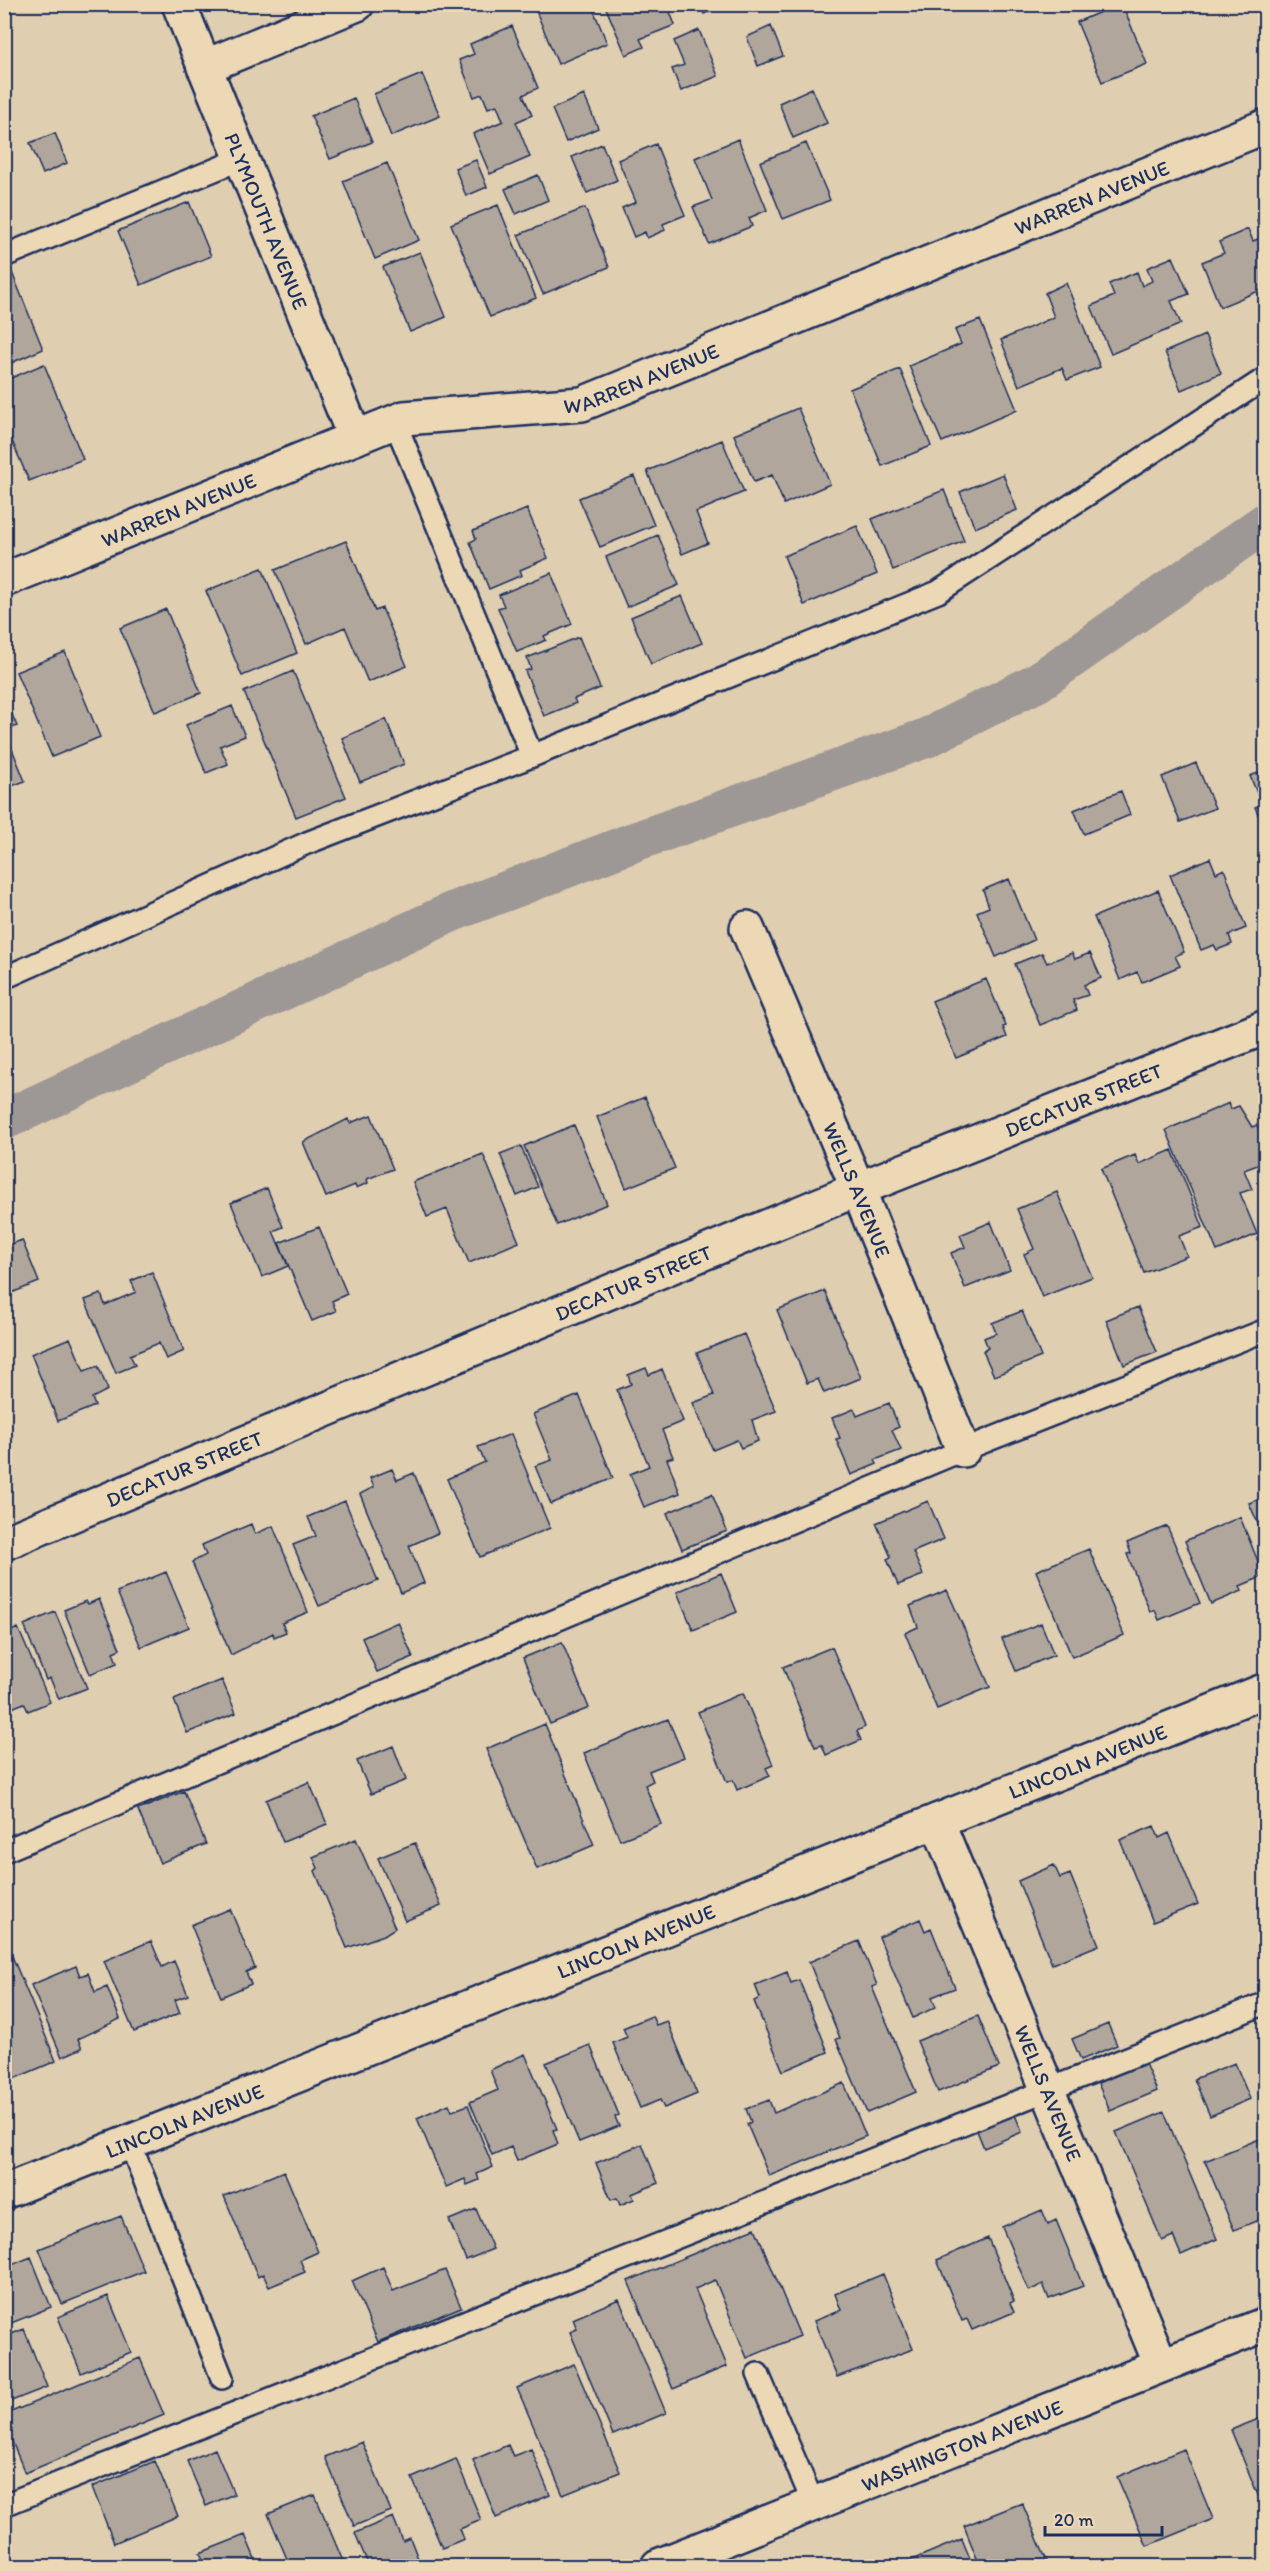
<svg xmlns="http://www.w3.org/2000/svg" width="1270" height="2571" font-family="Itim,sans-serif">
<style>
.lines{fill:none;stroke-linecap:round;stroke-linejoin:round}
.canal{stroke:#9d9795;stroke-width:40}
.building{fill:#b0a69c;stroke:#1b2f5e;stroke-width:1.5}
.lane-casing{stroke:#1b2f5e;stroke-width:26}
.street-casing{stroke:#1b2f5e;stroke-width:38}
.secondary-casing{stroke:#1b2f5e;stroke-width:38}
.lane{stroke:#edd8b6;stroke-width:21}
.street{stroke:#edd8b6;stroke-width:33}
.secondary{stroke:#edd8b6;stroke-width:33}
.labels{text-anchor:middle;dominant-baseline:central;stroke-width:5;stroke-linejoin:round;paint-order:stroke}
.street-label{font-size:21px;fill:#1b2f5e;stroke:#edd8b6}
</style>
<rect width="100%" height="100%" fill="#e0ceb1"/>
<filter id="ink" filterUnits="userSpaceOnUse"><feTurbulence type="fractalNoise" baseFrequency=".0167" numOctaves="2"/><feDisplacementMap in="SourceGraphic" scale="12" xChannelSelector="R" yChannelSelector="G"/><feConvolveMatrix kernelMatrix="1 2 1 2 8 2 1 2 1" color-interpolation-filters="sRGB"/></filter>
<g filter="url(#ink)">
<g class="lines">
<path class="canal" d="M 4,1120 L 454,911 L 634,842 L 926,738 L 1038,682 L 1266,522"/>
</g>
<path class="building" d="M 553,4 L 591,4 L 607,43 L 558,64 L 536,11 Z
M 614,4 L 667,4 L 675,25 L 640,39 L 644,47 L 626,55 L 606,8 Z
M 700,4 L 726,4 L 704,14 Z
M 1119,4 L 1122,4 L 1147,64 L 1102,82 L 1077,22 Z
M 512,26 L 538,88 L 523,95 L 532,115 L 516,122 L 530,157 L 490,174 L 473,134 L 503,121 L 497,105 L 488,108 L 482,94 L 474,97 L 459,60 L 474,54 L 470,44 Z
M 771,26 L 783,56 L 758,66 L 747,37 Z
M 699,30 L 718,76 L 681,91 L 672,69 L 684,65 L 674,41 Z
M 422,74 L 440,116 L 391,136 L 374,94 Z
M 812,88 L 827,123 L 793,138 L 779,103 Z
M 584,95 L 598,128 L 566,142 L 552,109 Z
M 354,98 L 372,142 L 330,159 L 311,116 Z
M 55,133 L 67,163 L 43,174 L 30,143 Z
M 738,139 L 767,210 L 749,218 L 752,226 L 709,244 L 693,207 L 712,200 L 695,158 Z
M 806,143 L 830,200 L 783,219 L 760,162 Z
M 602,144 L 617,180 L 587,193 L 572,157 Z
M 656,144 L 685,215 L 663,224 L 665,230 L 647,238 L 645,232 L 634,237 L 622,208 L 636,202 L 618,160 Z
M 476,160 L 487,187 L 466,196 L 455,168 Z
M 387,163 L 419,240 L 375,259 L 343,181 Z
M 538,175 L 548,200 L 516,214 L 505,189 Z
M 189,202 L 211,256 L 141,285 L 118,231 Z
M 498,205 L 536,298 L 490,317 L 451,224 Z
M 585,208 L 609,267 L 543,294 L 518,235 Z
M 1266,217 L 1266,288 L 1220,307 L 1202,262 L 1224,253 L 1219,242 L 1248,229 L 1253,241 L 1263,237 L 1257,220 Z
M 420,252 L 446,317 L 410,332 L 383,267 Z
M 1173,257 L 1189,294 L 1171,301 L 1181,324 L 1111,354 L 1091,306 L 1114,296 L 1109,284 L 1137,272 L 1142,286 L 1152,281 L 1147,268 Z
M 11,270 L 43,349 L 4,366 L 4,273 Z
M 1066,283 L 1100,367 L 1067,380 L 1062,368 L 1019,386 L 1001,340 L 1054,317 L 1045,293 Z
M 980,320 L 1017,410 L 942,442 L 909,366 L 961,344 L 955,330 Z
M 1205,335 L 1221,373 L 1181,390 L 1165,352 Z
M 44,364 L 83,459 L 29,481 L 4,422 L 4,381 Z
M 900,369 L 931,446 L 882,466 L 850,389 Z
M 798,408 L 830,484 L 784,504 L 772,475 L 754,482 L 734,435 Z
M 722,440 L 744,492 L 696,512 L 708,543 L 682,554 L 647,471 Z
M 1003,474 L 1017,510 L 975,528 L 960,492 Z
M 634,476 L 654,525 L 600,547 L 579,498 Z
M 944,490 L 964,541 L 893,570 L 872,519 Z
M 527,509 L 548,558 L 520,570 L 522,575 L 489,589 L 470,542 L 476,539 L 473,531 Z
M 857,526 L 877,574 L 804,605 L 784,556 Z
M 658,535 L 679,585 L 627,607 L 606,557 Z
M 346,541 L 375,611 L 382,608 L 407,666 L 368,682 L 345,627 L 306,644 L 275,570 Z
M 262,568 L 297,653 L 242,676 L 206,591 Z
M 551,573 L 572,624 L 544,636 L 546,640 L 517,652 L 498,608 L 504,606 L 499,595 Z
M 682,596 L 702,643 L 651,664 L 631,617 Z
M 166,609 L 201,693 L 155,712 L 120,628 Z
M 579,637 L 600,688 L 574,699 L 576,703 L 544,716 L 525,671 L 531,669 L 527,658 Z
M 65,652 L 100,737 L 52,757 L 16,672 Z
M 293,671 L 346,797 L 296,817 L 244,692 Z
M 4,696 L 17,726 L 4,731 Z
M 232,706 L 245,736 L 220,746 L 228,764 L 206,773 L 186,725 Z
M 386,719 L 404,764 L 360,782 L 342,738 Z
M 10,744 L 25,781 L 4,789 L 4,747 Z
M 1196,763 L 1215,808 L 1180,822 L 1162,777 Z
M 1266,770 L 1266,832 L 1265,832 L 1255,807 L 1262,805 L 1250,776 Z
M 1121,791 L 1130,815 L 1084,834 L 1074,810 Z
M 1210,858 L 1216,873 L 1224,869 L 1246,928 L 1229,935 L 1232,944 L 1217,950 L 1214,945 L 1201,950 L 1170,875 Z
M 1009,879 L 1034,940 L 996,957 L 977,912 L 989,907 L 983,890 Z
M 1158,890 L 1184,952 L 1175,956 L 1180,966 L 1142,982 L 1137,972 L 1120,980 L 1094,917 Z
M 1042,953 L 1047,963 L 1072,953 L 1075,959 L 1090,953 L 1101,978 L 1084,985 L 1088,995 L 1073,1000 L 1077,1010 L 1040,1025 L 1015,964 Z
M 986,979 L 1006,1026 L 1003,1027 L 1007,1037 L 956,1058 L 932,1001 Z
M 645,1097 L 675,1168 L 626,1188 L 597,1117 Z
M 1229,1103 L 1231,1109 L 1239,1106 L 1252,1127 L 1257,1125 L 1266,1145 L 1266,1162 L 1244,1170 L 1252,1189 L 1240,1193 L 1257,1234 L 1217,1251 L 1166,1130 Z
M 371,1115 L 393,1169 L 367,1179 L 368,1183 L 356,1188 L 355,1185 L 326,1197 L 303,1142 L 348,1119 L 350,1123 Z
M 574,1125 L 607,1204 L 557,1225 L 524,1146 Z
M 521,1146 L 538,1187 L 517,1196 L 500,1154 Z
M 1172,1150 L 1203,1227 L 1179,1236 L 1187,1256 L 1144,1273 L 1101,1169 L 1135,1155 L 1139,1164 Z
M 483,1154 L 519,1242 L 469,1263 L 447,1209 L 427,1217 L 413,1182 Z
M 267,1188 L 283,1227 L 273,1231 L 288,1266 L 262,1277 L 231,1203 Z
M 1057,1192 L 1092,1277 L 1042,1297 L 1024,1254 L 1034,1249 L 1017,1209 Z
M 991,1222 L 1010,1270 L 965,1288 L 951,1253 L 965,1247 L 960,1235 Z
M 319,1227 L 347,1294 L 332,1301 L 336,1311 L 312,1321 L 279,1243 Z
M 22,1240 L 39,1282 L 4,1296 L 4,1247 Z
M 152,1272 L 184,1351 L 166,1359 L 159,1343 L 130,1355 L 135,1365 L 116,1373 L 85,1300 L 101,1294 L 105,1305 L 136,1292 L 131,1281 Z
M 825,1291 L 861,1378 L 824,1393 L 818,1379 L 807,1383 L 777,1310 Z
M 1138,1307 L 1157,1352 L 1124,1365 L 1106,1320 Z
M 1022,1311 L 1041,1357 L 994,1376 L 983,1351 L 988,1348 L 984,1338 L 996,1333 L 992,1323 Z
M 744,1334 L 776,1411 L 752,1420 L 758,1441 L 741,1448 L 737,1440 L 713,1450 L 693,1403 L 714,1395 L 697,1353 Z
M 70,1338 L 84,1371 L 98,1366 L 108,1390 L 92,1398 L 95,1406 L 58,1421 L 31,1354 Z
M 646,1368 L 649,1375 L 662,1369 L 683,1421 L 662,1430 L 673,1457 L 667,1459 L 680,1493 L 644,1507 L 630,1474 L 649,1466 L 617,1390 L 631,1384 L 628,1375 Z
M 579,1395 L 613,1478 L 551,1504 L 535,1466 L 552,1460 L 533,1414 Z
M 889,1403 L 899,1427 L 892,1430 L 901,1450 L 875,1460 L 877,1464 L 851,1475 L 836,1439 L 840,1438 L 832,1418 L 854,1409 L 857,1416 Z
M 511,1434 L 550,1528 L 480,1557 L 447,1479 L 485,1462 L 478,1447 Z
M 392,1469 L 397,1480 L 414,1473 L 438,1533 L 409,1546 L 424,1583 L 401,1593 L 360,1494 L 374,1487 L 370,1478 Z
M 712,1494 L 727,1531 L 682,1549 L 667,1513 Z
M 1266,1497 L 1266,1542 L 1249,1503 Z
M 345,1501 L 378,1581 L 319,1606 L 293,1545 L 316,1536 L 308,1517 Z
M 928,1501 L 944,1539 L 913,1552 L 923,1575 L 898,1585 L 887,1559 L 891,1557 L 876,1523 Z
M 1240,1517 L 1264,1576 L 1240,1586 L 1242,1591 L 1211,1604 L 1185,1541 Z
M 251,1524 L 255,1534 L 273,1526 L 308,1612 L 282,1623 L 286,1632 L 274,1637 L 273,1633 L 231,1655 L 192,1562 L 206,1555 L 202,1545 Z
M 1167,1526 L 1200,1603 L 1159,1620 L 1155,1610 L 1150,1612 L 1127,1554 L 1131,1553 L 1127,1543 Z
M 1089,1549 L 1124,1635 L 1072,1657 L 1036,1571 Z
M 166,1572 L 189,1627 L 141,1647 L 117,1592 Z
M 721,1573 L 737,1612 L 693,1630 L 677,1592 Z
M 947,1590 L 990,1687 L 937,1709 L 905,1633 L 918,1627 L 910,1606 Z
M 99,1599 L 120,1649 L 113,1652 L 117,1663 L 90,1674 L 64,1610 L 86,1601 L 88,1604 Z
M 55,1612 L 87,1688 L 59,1699 L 50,1678 L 46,1680 L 24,1625 Z
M 398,1622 L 413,1657 L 377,1672 L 362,1638 Z
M 1041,1623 L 1054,1655 L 1016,1671 L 1002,1639 Z
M 18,1628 L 50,1702 L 28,1711 L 24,1703 L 7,1710 L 4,1703 L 4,1634 Z
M 562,1642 L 589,1708 L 550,1724 L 523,1658 Z
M 832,1647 L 865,1727 L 857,1731 L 861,1740 L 826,1755 L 822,1745 L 815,1747 L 783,1667 Z
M 222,1680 L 236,1713 L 187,1733 L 174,1700 Z
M 743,1693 L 773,1765 L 766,1768 L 770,1776 L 737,1790 L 733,1780 L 727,1782 L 698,1712 Z
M 668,1719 L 684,1757 L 649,1771 L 653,1781 L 645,1785 L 661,1824 L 620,1840 L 584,1753 Z
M 545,1724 L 594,1845 L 537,1869 L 486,1749 Z
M 393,1746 L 406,1780 L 371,1794 L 357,1761 Z
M 309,1782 L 327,1824 L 283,1842 L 266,1800 Z
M 184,1791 L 206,1844 L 160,1863 L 138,1810 Z
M 1154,1826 L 1159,1838 L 1169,1833 L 1198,1904 L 1153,1922 L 1120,1840 Z
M 356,1839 L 395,1928 L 384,1935 L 347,1948 L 315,1871 L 318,1868 L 313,1857 Z
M 415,1843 L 441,1906 L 405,1921 L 378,1858 Z
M 1054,1865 L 1060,1878 L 1070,1874 L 1099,1945 L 1052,1964 L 1018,1881 Z
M 230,1909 L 255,1968 L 246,1972 L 251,1984 L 221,1997 L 191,1925 Z
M 920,1919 L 925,1931 L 931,1928 L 955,1988 L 932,1997 L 936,2007 L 913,2018 L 879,1937 Z
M 4,1937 L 56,2061 L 6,2082 L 4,2079 Z
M 151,1941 L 162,1967 L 174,1961 L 188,1995 L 175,2000 L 180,2013 L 134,2032 L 104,1961 Z
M 859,1941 L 877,1985 L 872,1987 L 916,2092 L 867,2113 L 836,2039 L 840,2038 L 809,1962 Z
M 76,1966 L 80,1976 L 88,1973 L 95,1992 L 107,1987 L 120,2019 L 78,2039 L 82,2048 L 62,2057 L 31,1985 Z
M 787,1972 L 791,1983 L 799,1980 L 828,2052 L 783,2071 L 754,2001 L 760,1998 L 755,1985 Z
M 652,2016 L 656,2025 L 667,2021 L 697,2094 L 664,2108 L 660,2100 L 640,2108 L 613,2043 L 627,2037 L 623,2028 Z
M 978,2016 L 999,2067 L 938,2092 L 917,2041 Z
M 1108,2024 L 1117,2045 L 1081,2060 L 1072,2039 Z
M 590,2045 L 619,2115 L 615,2117 L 619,2126 L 579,2142 L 546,2063 Z
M 525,2054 L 557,2129 L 553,2130 L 558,2144 L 517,2161 L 511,2147 L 492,2155 L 470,2102 L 498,2090 L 490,2070 Z
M 1143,2059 L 1157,2091 L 1110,2111 L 1096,2079 Z
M 1235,2063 L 1250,2099 L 1210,2116 L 1194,2079 Z
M 844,2083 L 866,2136 L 769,2176 L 747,2124 L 751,2122 L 746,2109 L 769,2100 L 774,2113 Z
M 449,2104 L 452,2111 L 468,2105 L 493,2167 L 477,2174 L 479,2180 L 467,2185 L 465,2179 L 446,2187 L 417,2118 Z
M 1011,2105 L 1022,2132 L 984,2148 L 973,2121 Z
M 1164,2112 L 1217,2239 L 1181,2255 L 1173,2236 L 1162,2241 L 1116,2132 Z
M 1262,2138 L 1266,2146 L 1266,2217 L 1234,2230 L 1205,2161 Z
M 642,2144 L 658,2183 L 632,2194 L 634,2199 L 620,2205 L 617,2198 L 611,2200 L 596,2163 Z
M 284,2171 L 318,2252 L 300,2260 L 305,2272 L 269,2287 L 263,2274 L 258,2277 L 224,2196 Z
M 476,2209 L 493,2249 L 466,2260 L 449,2220 Z
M 1042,2210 L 1048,2224 L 1056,2220 L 1083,2286 L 1049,2299 L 1043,2284 L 1029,2291 L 1002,2227 Z
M 121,2216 L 144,2271 L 62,2304 L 39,2249 Z
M 755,2228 L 800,2336 L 747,2358 L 715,2280 L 695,2289 L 727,2366 L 673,2389 L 628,2281 Z
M 988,2238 L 1014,2301 L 1010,2303 L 1014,2312 L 972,2330 L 967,2319 L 962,2321 L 937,2260 Z
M 31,2257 L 51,2307 L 4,2326 L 4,2268 Z
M 383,2267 L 393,2291 L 445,2270 L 461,2307 L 378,2342 L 352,2281 Z
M 883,2274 L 913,2349 L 837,2377 L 814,2321 L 841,2310 L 835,2294 Z
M 108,2296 L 131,2352 L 81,2373 L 58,2317 Z
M 619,2299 L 666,2413 L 613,2435 L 570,2332 L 577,2329 L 573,2319 Z
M 24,2329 L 47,2387 L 4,2404 L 4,2337 Z
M 140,2358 L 164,2415 L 25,2473 L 4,2422 L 4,2415 Z
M 574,2364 L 620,2472 L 563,2495 L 517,2388 Z
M 1266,2416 L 1266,2506 L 1263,2507 L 1231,2430 Z
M 362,2442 L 391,2511 L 354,2526 L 325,2457 Z
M 508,2445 L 513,2456 L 531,2449 L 550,2495 L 496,2518 L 473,2460 Z
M 215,2449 L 234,2494 L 206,2506 L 187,2461 Z
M 1184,2449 L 1213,2519 L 1147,2546 L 1117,2477 Z
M 456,2459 L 481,2520 L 460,2529 L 464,2539 L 442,2548 L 412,2478 Z
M 155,2461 L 178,2516 L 114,2543 L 92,2487 Z
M 315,2495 L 345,2566 L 290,2566 L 268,2514 Z
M 1022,2503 L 1049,2566 L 980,2566 L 964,2526 Z
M 393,2517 L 403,2541 L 410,2538 L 419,2561 L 411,2566 L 369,2566 L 355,2533 Z
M 245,2535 L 258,2566 L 206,2566 L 200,2553 Z
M 962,2539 L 973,2566 L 897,2566 Z"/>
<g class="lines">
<g class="lane-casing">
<path id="lane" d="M 4,256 L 241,159
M 395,422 L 532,756
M 4,978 L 307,843 L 532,756 L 938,592 L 1266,378
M 4,1851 L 963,1450 L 1266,1330
M 130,2143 L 222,2378
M 758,2374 L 814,2505
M 4,2505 L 1266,2003"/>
</g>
<g class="street-casing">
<g id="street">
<path id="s1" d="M 179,4 L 355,438"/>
<path d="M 204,67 L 357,4"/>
<path id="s2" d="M 4,580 L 404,418 L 582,404 L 1266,126"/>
<path id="s3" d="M 747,928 L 858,1189 L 963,1450"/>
<path id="s4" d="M 937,1821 L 1161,2365"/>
<path id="s5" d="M 4,2192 L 1266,1690"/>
<path id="s6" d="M 658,2566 L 1266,2324"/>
</g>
</g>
<g class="secondary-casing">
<g id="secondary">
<path id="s7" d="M 4,1543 L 858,1189 L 1266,1027"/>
</g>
</g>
<use href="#lane" class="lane"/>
<use href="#street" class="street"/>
<use href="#secondary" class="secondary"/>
</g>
</g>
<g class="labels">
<g class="street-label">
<text stroke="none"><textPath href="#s2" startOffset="1160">WARREN AVENUE</textPath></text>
<text stroke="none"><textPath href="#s1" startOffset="234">PLYMOUTH AVENUE</textPath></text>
<text stroke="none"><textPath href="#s2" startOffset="674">WARREN AVENUE</textPath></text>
<text stroke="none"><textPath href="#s2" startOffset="188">WARREN AVENUE</textPath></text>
<text stroke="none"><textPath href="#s7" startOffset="1167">DECATUR STREET</textPath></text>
<text stroke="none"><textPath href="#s3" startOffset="284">WELLS AVENUE</textPath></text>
<text stroke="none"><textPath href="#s7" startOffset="681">DECATUR STREET</textPath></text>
<text stroke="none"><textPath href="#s7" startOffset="195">DECATUR STREET</textPath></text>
<text stroke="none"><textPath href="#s5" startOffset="1166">LINCOLN AVENUE</textPath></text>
<text stroke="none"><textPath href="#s5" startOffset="680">LINCOLN AVENUE</textPath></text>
<text stroke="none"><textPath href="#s4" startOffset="294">WELLS AVENUE</textPath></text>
<text stroke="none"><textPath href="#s5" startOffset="194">LINCOLN AVENUE</textPath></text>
<text stroke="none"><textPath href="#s6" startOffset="327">WASHINGTON AVENUE</textPath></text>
</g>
</g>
<rect width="1270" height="2571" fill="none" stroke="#edd8b6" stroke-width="24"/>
<rect x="12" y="12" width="1246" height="2547" fill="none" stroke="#1b2f5e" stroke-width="2" filter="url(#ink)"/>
<path d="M1045 2526v9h117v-9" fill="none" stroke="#1b2f5e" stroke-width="3"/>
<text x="1054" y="2526" font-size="18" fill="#1b2f5e" stroke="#edd8b6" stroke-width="4.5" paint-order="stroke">20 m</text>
</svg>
